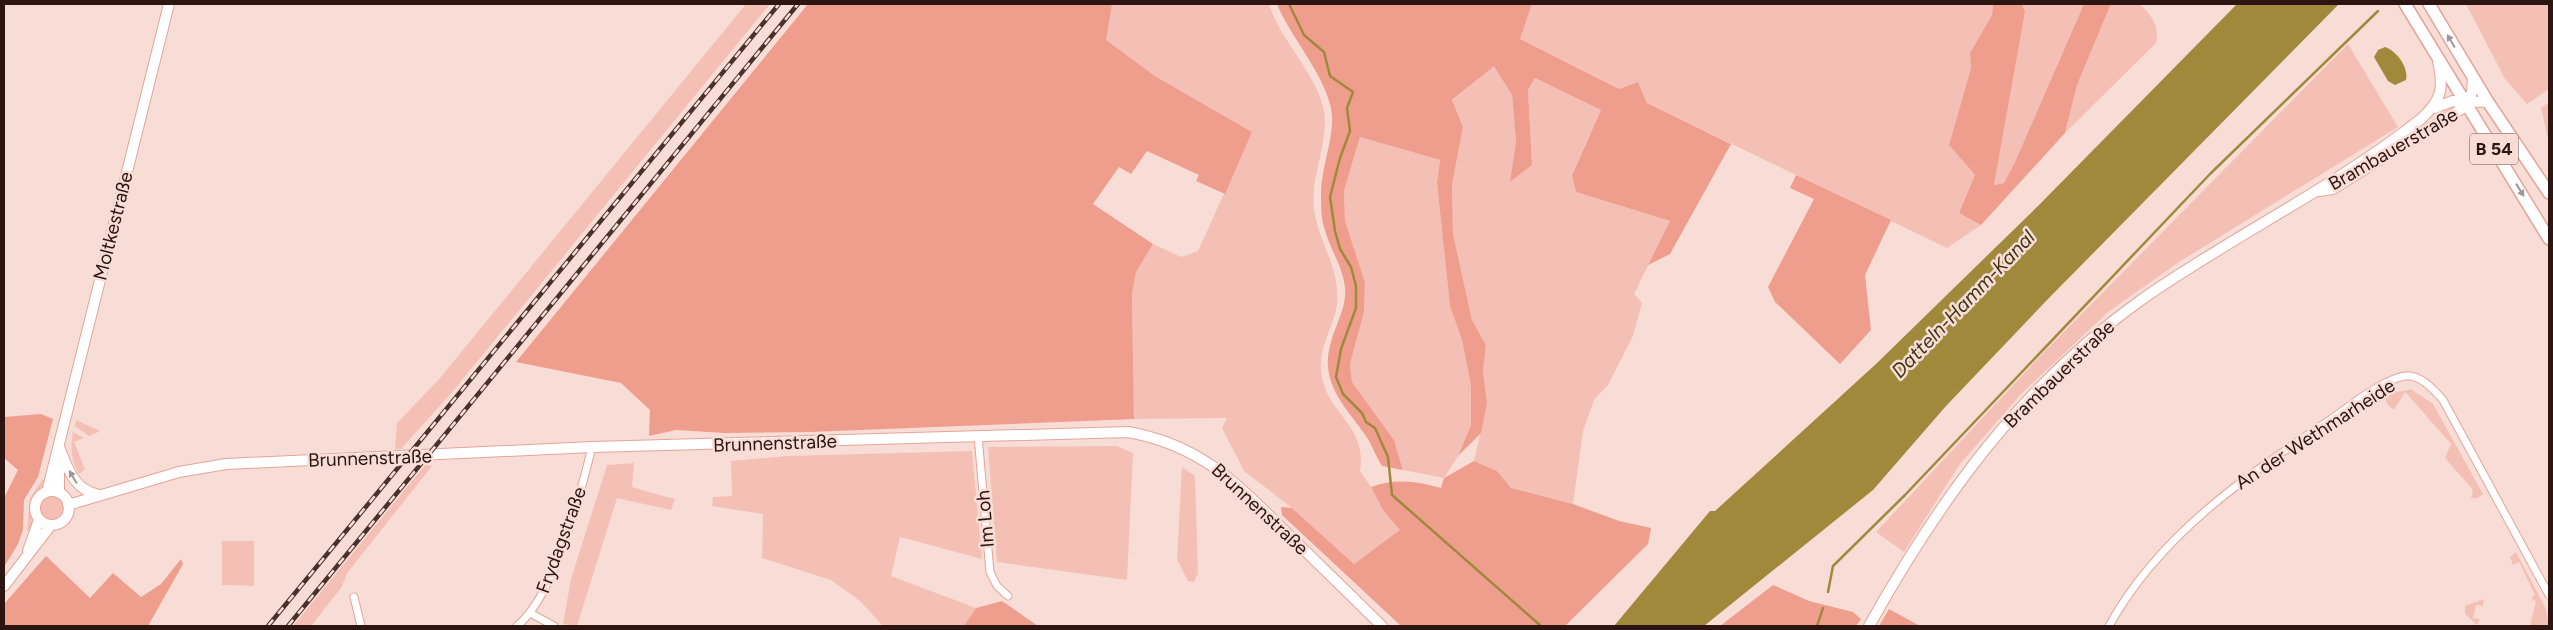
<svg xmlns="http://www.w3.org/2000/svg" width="2553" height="630" font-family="Figtree,sans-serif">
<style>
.green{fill:#f4c0b5}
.forest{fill:#ef9e8e}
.water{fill:#a1893c}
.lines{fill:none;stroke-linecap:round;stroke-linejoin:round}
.stream{stroke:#a1893c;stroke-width:2.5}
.street-casing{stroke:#e4a597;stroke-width:9}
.secondary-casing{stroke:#e4a597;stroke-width:12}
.primary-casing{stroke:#e4a597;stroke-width:14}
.street{stroke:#fff;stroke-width:7}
.secondary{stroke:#fff;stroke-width:10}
.primary{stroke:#fff;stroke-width:11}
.rail-casing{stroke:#49312c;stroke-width:4.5}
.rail{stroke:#f8ddd7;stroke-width:2.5;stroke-dasharray:8;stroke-linecap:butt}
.oneway{fill:#a09694}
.labels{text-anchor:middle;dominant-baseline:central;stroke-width:5;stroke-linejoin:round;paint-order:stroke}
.shield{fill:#f8ddd7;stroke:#6a524c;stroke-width:1}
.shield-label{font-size:18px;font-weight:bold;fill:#2d1611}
.street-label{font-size:19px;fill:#2d1611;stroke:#f8ddd7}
.water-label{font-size:20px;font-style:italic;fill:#3f3513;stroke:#f8ddd7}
</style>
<rect width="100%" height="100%" fill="#f8ddd7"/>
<path class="green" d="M 746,4 L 770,4 L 454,390 L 401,449 L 395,449 L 397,423 L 440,378 Z
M 1112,4 L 1269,4 C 1280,40 1318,76 1324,111 C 1329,144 1310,176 1314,209 C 1318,241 1341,270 1337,304 C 1334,326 1319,346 1321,369 C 1323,413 1368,423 1360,471 L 1371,487 L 1383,510 L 1401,530 L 1354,564 L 1292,508 L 1244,471 L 1222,428 L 1227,418 L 1134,419 L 1132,294 L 1136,272 L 1153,244 L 1181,257 L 1198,251 L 1252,132 L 1155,76 L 1105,40 Z
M 1532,4 L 1993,4 L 1992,15 L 1970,53 L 1971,68 L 1949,145 L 1975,175 L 1959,213 L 1981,225 L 1947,248 L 1647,103 L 1638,82 L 1619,89 L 1520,39 Z
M 2022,4 L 2084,4 L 2015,162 L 2004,183 L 1994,185 L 2025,12 Z
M 2111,4 L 2140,4 C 2151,15 2160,26 2156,43 L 2065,133 L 2077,85 Z
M 2466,4 L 2549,4 L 2549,89 L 2527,104 L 2505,79 Z
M 2348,44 L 2398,127 L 2179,262 L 2108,312 L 2021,394 L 1960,464 L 1904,552 L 1876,532 L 2044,352 Z
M 1494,65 L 1512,95 L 1516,141 L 1510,182 L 1532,165 L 1528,90 L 1535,78 L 1601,110 L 1572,174 L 1576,192 L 1670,221 L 1634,294 L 1642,303 L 1633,336 L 1608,385 L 1594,400 L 1583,431 L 1573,504 L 1511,488 L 1497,471 L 1474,461 L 1487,403 L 1483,371 L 1486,345 L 1472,320 L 1453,234 L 1452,185 L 1463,127 L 1452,101 Z
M 2549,102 L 2549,143 L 2541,108 Z
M 1360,137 L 1440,160 L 1437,183 L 1450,305 L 1462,340 L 1471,386 L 1471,425 L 1458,456 L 1444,478 L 1403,470 L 1394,440 L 1352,382 L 1350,364 L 1364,312 L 1365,282 L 1345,221 L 1344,191 Z
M 2411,389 L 2433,404 L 2483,494 L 2478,498 L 2471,498 L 2473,490 L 2445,458 L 2451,444 L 2407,394 L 2405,392 L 2394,410 L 2387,404 L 2384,395 Z
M 76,420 L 100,431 L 89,436 L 75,426 Z
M 73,432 L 84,438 L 74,442 L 85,469 L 79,474 C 71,459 70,448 73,432 Z
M 1117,446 L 1133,453 L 1127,580 L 997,562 L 988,447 Z
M 972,451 L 982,559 L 900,537 L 891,576 L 976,608 L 964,626 L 883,626 L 860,601 L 831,580 L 762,558 L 763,514 L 712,506 L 713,497 L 675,499 L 671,510 L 617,498 L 577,626 L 563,624 L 571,579 L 607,465 L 634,463 L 632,487 L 674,499 L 732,496 L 731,461 L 787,456 Z
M 425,465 L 432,466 L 348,572 L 341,588 L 311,626 L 293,626 Z
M 1182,467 L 1195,476 L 1198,573 L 1194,582 L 1188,581 L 1177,559 Z
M 47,479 C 43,489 33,493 31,503 C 28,513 34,521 32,532 L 27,530 L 30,498 L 42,480 Z
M40 508a12 12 0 1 1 24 0a12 12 0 1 1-24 0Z
M 222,541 L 254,541 L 254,586 L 222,585 Z
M 2516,552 L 2546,609 L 2549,626 L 2530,626 L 2536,601 L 2532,600 L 2532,597 L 2535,595 L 2519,562 L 2513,565 L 2510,557 Z
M 2484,599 L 2483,606 L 2476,605 L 2473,618 L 2480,619 L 2477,625 L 2465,614 L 2465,606 Z"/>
<path class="forest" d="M 808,4 L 1112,4 L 1106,40 L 1155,76 L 1252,132 L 1225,194 L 1196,181 L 1199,175 L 1147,151 L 1131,174 L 1119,167 L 1093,204 L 1153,244 L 1136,272 L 1132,294 L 1134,419 L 810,432 L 725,433 L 676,430 L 649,436 L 650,410 L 621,383 L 516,362 Z
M 1277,4 L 1532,4 L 1520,39 L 1619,89 L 1638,82 L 1647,103 L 1731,144 L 1670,254 L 1648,265 L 1670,221 L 1576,192 L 1572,175 L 1601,110 L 1535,78 L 1528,90 L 1532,165 L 1510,182 L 1516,141 L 1512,95 L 1494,66 L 1452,100 L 1463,127 L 1452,185 L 1453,234 L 1472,320 L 1486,345 L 1483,371 L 1487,403 L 1481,433 L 1458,456 L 1471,425 L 1471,386 L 1462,340 L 1450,306 L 1437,183 L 1440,160 L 1360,137 L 1344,191 L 1345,221 L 1365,282 L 1364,312 L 1350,364 L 1352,382 L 1394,440 L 1403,470 L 1382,466 C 1376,457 1372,445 1366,436 C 1346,407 1320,384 1330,346 C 1334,327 1347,308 1345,288 C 1343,266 1329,248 1324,227 C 1321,217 1321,205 1321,194 C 1321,164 1336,137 1331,108 C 1323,72 1291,38 1277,4 Z
M 1993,4 L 2022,4 L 2025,12 L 1994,185 L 2004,183 L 2015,162 L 2084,4 L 2111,4 L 2077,85 L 2065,133 L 1981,225 L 1959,213 L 1975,175 L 1949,145 L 1971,68 L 1970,53 L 1992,15 Z
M 1796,175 L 1891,220 L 1865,275 L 1871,330 L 1840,364 L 1775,302 L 1768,287 L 1814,199 L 1790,188 Z
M 41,414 L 53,419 L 38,477 L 24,500 L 23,530 L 18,544 L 4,567 L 4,498 L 18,470 L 4,458 L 4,417 Z
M 1474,461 L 1497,471 L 1511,488 L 1573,504 L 1619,521 L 1651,528 L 1648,544 L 1565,626 L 1401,626 L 1282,515 L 1281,507 L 1292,508 L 1354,564 L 1400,530 L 1383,510 L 1371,487 C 1395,478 1417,481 1441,488 L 1444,478 Z
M 46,556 L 90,598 L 113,573 L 141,597 L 161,584 L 181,559 L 183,564 L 148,626 L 4,626 L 4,604 Z
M 1773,585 L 1809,601 L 1853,612 L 1861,619 L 1856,626 L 1720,626 Z
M 1002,601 L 1038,626 L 964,626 L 976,608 Z
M 1889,609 L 1920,626 L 1879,626 Z"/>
<path class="water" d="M 2237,4 L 2339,4 L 2047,300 L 1946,406 L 1873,490 L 1704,626 L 1614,626 L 1710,511 L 1715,511 L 1876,364 L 2039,205 Z
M 2385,47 C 2397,51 2409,68 2406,80 L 2395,85 L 2388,81 L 2374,57 L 2378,50 Z"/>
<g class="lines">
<path class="stream" d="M 1289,4 L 1304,35 L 1324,52 L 1330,76 L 1353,92 L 1347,108 L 1350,131 L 1340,158 L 1330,197 L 1335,231 L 1340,249 L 1351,267 L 1356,286 L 1356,308 L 1341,349 L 1336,377 L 1343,394 L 1362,413 L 1366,422 L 1375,428 L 1388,457 L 1392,495 L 1541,626
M 1828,592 L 1833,566 L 1905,495 L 2210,174 L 2378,11
M 1817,626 L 1823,608"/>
<g class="street-casing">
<path id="street" d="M 978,436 L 990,572 L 997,586 L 1008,596
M 354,597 L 361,626
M 530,613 L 554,626
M 517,626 C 555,595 580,495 592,447
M 2109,626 C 2159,535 2246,476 2330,420 C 2350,406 2381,380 2405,376 C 2420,374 2434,390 2443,400 L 2549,595"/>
</g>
<g class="secondary-casing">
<path id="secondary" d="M 2434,108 L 2453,101 L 2488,102
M 2319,191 L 2333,189 L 2466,106 L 2472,92 L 2473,78
M 59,447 C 68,469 74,490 99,495
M 59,461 L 59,493
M35 508a17 17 0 1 1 34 0a17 17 0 1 1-34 0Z
M 47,492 L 169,4
M 68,505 L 179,472 L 226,464 L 592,447 L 1128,432 C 1202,445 1238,485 1289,535 C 1320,565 1351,596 1382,626
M 28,551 L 39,520
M 4,586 L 51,525
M 1869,626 C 1940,499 2021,386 2141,300 C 2232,236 2334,188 2421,119 C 2442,100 2444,88 2438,61"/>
</g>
<g class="primary-casing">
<path id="primary" d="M 2405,4 L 2549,239
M 2429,4 L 2488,102 L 2549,193"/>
</g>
<use href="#street" class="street"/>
<use href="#secondary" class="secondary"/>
<use href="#primary" class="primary"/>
<g class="rail-casing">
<path id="rail" d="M 268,626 L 779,4
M 288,626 L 798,4"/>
</g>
<use href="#rail" class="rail"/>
</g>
<defs><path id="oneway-solid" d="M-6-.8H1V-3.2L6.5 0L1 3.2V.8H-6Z" transform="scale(1.25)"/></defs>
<g class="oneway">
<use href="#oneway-solid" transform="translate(2451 41) rotate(-121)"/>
<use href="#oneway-solid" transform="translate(2520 190) rotate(58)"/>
<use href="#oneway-solid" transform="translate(73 477) rotate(-121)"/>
</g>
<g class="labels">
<rect class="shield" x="2470" y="133.5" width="48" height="31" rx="4"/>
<g class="shield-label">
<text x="2494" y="149">B 54</text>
</g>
<g class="street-label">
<text transform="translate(2393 149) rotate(-30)">Brambauerstraße</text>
<text transform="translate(113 226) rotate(-76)">Moltkestraße</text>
<text transform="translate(2059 374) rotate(-44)">Brambauerstraße</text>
<text transform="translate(2315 434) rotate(-33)">An der Wethmarheide</text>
<text transform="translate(775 443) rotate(-2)">Brunnenstraße</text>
<text transform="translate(370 458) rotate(-2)">Brunnenstraße</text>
<text transform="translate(1260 509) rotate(43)">Brunnenstraße</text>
<text transform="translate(985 519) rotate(-95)">Im Loh</text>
<text transform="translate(561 540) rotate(-70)">Frydagstraße</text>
</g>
<g class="water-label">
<text transform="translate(1963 304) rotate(-46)">Datteln-Hamm-Kanal</text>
</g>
</g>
<rect width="2553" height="630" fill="none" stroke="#2d1611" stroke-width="10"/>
</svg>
